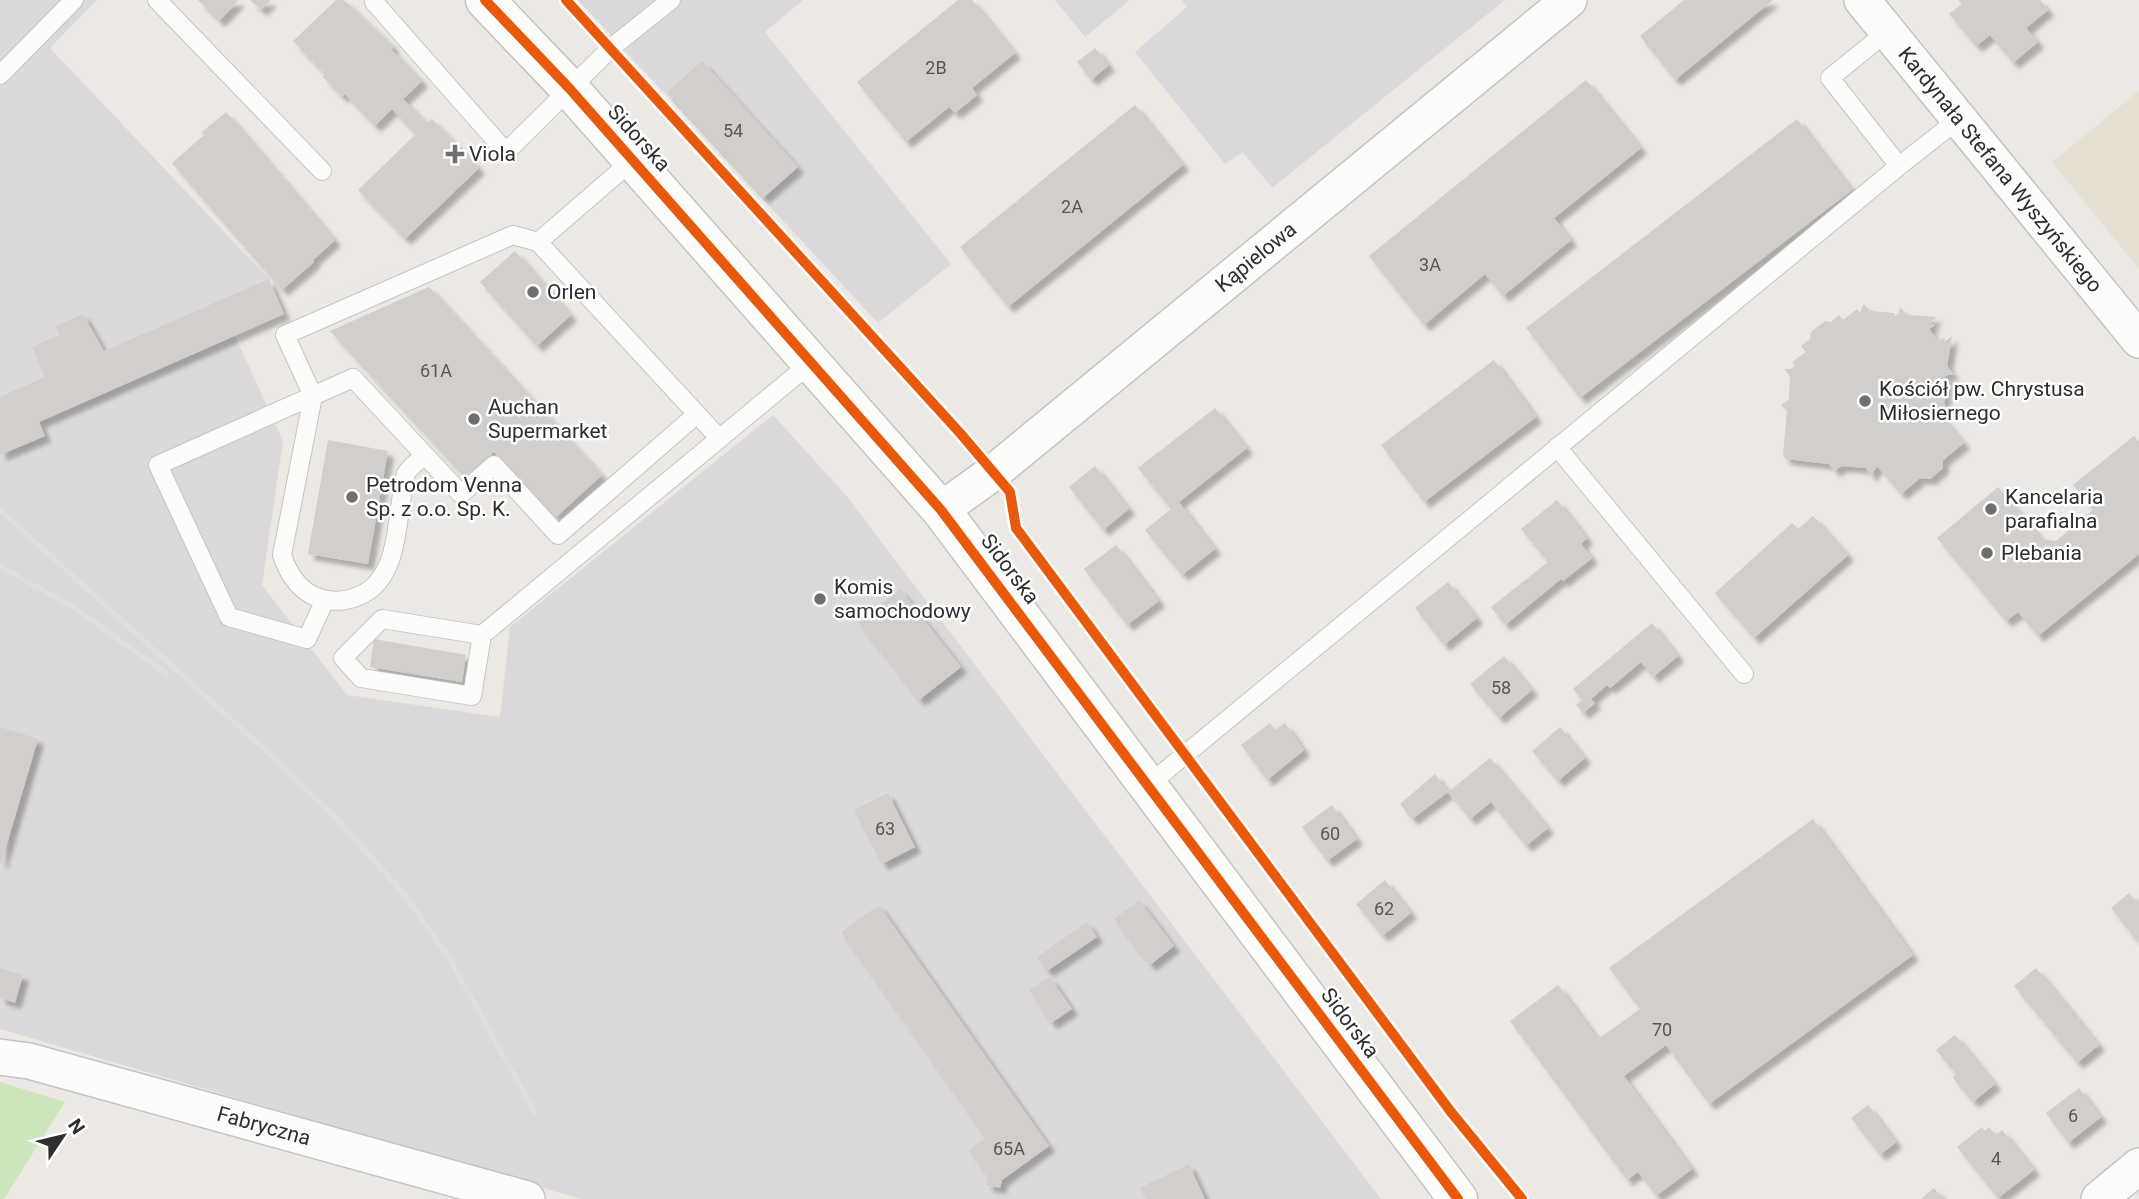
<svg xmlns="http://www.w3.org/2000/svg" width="2139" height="1199" font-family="Roboto,sans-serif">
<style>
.industrial{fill:#dcd9db}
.education{fill:#e6e0d3}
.green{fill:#cee6be}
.building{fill:#d1cecb;filter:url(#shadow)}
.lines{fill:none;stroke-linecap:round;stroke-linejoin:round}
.lane-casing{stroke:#c5c4c5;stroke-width:20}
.street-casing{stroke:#c5c4c5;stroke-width:38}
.secondary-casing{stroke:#c5c4c5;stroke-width:41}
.lane{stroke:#fcfcfb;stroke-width:18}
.street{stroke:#fcfcfb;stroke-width:35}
.secondary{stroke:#fcfcfb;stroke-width:38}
.rail{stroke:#dfdfe1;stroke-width:5}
.cycleway-casing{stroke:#fff;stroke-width:15}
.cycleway{stroke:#e8590c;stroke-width:10}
.poi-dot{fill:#706f6e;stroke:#fff;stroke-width:2.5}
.labels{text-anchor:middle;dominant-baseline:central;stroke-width:5;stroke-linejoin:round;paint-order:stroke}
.number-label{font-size:18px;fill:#585857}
.street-label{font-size:21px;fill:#2e2e2e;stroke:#fff}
.poi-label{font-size:21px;fill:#2e2e2e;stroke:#fff;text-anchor:start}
</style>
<defs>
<filter id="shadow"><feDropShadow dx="6" dy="6" stdDeviation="2" flood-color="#0004"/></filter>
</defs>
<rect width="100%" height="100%" fill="#ece8e4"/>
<path class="industrial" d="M 0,0 L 97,0 L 50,48 L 269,279 L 285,314 L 567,190 L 235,336 L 283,441 L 262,585 L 347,695 L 500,717 L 510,627 L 773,415 L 845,494 L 1381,1199 L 581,1199 L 0,1029 Z
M 578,0 L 803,0 L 765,32 L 951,264 L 878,323 Z
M 1055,0 L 1130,0 L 1085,37 Z
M 1182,0 L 1505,0 L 1272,188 L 1243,152 L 1225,164 L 1135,52 L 1187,7 Z"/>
<path class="education" d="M 2139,91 L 2139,269 L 2052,162 Z"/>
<path class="green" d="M 0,1082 L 65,1102 L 4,1199 L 0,1199 Z"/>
<path class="building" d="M 198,0 L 239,0 L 219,21 Z
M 250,0 L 271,0 L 261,10 Z
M 336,0 L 344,0 L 394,47 L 391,49 L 422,81 L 403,99 L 427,123 L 432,119 L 479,168 L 405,239 L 358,190 L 416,134 L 392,109 L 375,126 L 345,94 L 342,97 L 323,77 L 325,74 L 293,41 Z
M 958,0 L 972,0 L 1015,53 L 972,88 L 977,95 L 955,113 L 949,107 L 906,142 L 857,82 Z
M 1684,0 L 1773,0 L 1675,80 L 1640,36 Z
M 1958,0 L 2040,0 L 2048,10 L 2026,28 L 2038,42 L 2013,63 L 1990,35 L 1976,46 L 1949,14 L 1962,4 Z
M 1095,48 L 1109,65 L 1091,80 L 1077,62 Z
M 702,61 L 798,167 L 763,198 L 667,92 Z
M 1586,80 L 1641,148 L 1554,218 L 1571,240 L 1503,296 L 1485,274 L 1424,325 L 1369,256 Z
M 1135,105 L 1183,165 L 1008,307 L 960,247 Z
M 226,112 L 335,240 L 313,260 L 314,262 L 282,290 L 172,163 L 204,135 L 202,132 Z
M 1797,119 L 1852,190 L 1580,398 L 1526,328 Z
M 515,251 L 571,315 L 537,346 L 480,282 Z
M 269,279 L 284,314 L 39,422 L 45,436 L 0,455 L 0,397 L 45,377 L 32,347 L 59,335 L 56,326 L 83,314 L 104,351 Z
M 429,287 L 602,475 L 555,518 L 494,452 L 466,479 L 330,331 Z
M 1864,304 L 1870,311 L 1894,313 L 1895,316 L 1899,313 L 1900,307 L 1907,315 L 1937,317 L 1929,324 L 1935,325 L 1929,329 L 1938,341 L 1945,337 L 1944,342 L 1952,336 L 1947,366 L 1954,375 L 1948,375 L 1944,377 L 1947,380 L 1944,404 L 1951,411 L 1945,411 L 1941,415 L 1964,443 L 1943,460 L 1943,468 L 1930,479 L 1920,478 L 1901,494 L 1877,466 L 1871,476 L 1866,468 L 1842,466 L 1834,471 L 1829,464 L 1786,459 L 1783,455 L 1787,411 L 1781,405 L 1789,399 L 1790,376 L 1784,369 L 1790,369 L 1795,366 L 1792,362 L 1806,352 L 1801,346 L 1810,339 L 1811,332 L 1825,321 L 1831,322 L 1839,315 L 1843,320 L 1857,309 L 1860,313 Z
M 1494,360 L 1536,417 L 1424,502 L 1381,445 Z
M 1215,408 L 1247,448 L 1179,502 L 1215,549 L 1182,575 L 1145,530 L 1171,509 L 1138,468 Z
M 2134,436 L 2139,442 L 2139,554 L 2038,636 L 2018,612 L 2006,621 L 1937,538 L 1998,487 L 2042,539 L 2056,541 L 2093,510 L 2073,485 Z
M 328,440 L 388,451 L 368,564 L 308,554 Z
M 1095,466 L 1129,509 L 1103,530 L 1069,487 Z
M 1557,500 L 1587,538 L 1581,544 L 1592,558 L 1563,581 L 1561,579 L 1505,625 L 1491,607 L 1548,562 L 1521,529 Z
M 1813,516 L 1848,555 L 1754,638 L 1715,593 L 1792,523 L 1798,529 Z
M 1116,545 L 1159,601 L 1127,625 L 1084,569 Z
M 1448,582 L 1477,618 L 1444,645 L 1415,608 Z
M 900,589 L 961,667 L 919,700 L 858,622 Z
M 1652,623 L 1678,656 L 1653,677 L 1641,662 L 1610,688 L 1607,685 L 1591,699 L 1595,703 L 1583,713 L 1576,705 L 1582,700 L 1573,689 Z
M 374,639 L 466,655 L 462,682 L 370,667 Z
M 1504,656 L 1532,690 L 1499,718 L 1470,684 Z
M 1270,723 L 1275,730 L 1285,723 L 1304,750 L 1267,780 L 1241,745 Z
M 0,727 L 38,739 L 1,864 L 0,863 Z
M 1560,727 L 1585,758 L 1558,781 L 1532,751 Z
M 1490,758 L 1548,828 L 1526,846 L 1491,802 L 1470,819 L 1448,792 Z
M 1435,774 L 1448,792 L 1412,819 L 1400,804 Z
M 888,793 L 915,847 L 882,864 L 854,810 Z
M 1332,805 L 1357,839 L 1327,861 L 1302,827 Z
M 1813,819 L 1913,955 L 1709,1104 L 1666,1045 L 1624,1076 L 1692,1169 L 1656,1196 L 1638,1172 L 1627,1180 L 1510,1021 L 1558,985 L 1598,1039 L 1640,1009 L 1609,968 Z
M 1385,880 L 1411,913 L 1382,936 L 1356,904 Z
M 2129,893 L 2139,905 L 2139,944 L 2111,908 Z
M 1139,900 L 1174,946 L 1150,965 L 1114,919 Z
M 879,905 L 1049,1146 L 1002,1180 L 1000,1188 L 986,1185 L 988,1177 L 969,1150 L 986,1138 L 841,932 Z
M 1087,922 L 1097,937 L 1047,971 L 1037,957 Z
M 0,968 L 23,975 L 15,1003 L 0,998 Z
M 2036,968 L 2099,1045 L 2077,1063 L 2014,986 Z
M 1050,977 L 1072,1009 L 1051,1023 L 1029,990 Z
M 1955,1035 L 1995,1084 L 1973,1102 L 1953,1078 L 1956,1074 L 1936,1050 Z
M 2079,1088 L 2101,1117 L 2068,1143 L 2046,1113 Z
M 1868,1105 L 1896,1142 L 1880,1155 L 1851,1118 Z
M 1982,1127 L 1985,1131 L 1989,1127 L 1996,1135 L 2002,1130 L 2034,1170 L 1998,1198 L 1957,1147 Z
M 1189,1164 L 1205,1199 L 1146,1199 L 1140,1188 Z
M 1934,1188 L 1943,1199 L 1921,1199 Z"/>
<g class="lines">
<g class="lane-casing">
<path id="lane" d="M 157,0 L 322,171
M 376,0 L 374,2 L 506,152 L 611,48 L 671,0
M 1888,31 L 1830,78 L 1899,166 L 1959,119
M 0,75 L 74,0
M 633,160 L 538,242 L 719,438
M 1557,447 L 1744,674
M 425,455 C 420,460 409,467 406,474 C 403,479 403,489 402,495 C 396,529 397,578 361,595 C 346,602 330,603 314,596 C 297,588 288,573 282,555 L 313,396 L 285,335 L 513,235 L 538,242
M 325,600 L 307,639 L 229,617 L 158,465 L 353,378 L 461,494 L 494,465 L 558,535 L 697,414
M 482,635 L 382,619 L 343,658 L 361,678 L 472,696 L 482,635 L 812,362
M 1147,786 L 1899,166"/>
</g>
<g class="street-casing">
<g id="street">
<path id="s1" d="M 1862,0 L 2139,340"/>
<path id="s2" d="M 941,510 L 994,472 L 1569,0"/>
<path id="s3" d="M 0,1057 L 29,1061 L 527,1199"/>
<path d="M 2099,1199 L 2139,1166"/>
</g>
</g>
<g class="secondary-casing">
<path id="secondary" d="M 485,0 L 569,88 L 941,510 L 1458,1199"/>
</g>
<use href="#lane" class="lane"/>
<use href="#street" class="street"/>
<use href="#secondary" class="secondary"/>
<path class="rail" d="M 0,510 L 276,760 L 335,817 L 404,894 L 450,959 L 535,1113
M 0,567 L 69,604 L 167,674"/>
<g class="cycleway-casing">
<path id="cycleway" d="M 485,0 L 569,88 L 941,510 L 1458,1199
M 566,0 L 960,433 L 1010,492 L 1016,528 L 1451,1112 L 1522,1199"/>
</g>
<use href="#cycleway" class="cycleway"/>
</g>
<g class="poi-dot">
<path d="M451.5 143.5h7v7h7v7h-7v7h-7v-7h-7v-7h7z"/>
<circle cx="533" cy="292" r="7"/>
<circle cx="1865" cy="401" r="7"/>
<circle cx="474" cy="419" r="7"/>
<circle cx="352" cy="497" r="7"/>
<circle cx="1991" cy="509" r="7"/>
<circle cx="1987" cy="553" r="7"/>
<circle cx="820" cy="599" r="7"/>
</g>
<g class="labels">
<g class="number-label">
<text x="936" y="67">2B</text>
<text x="733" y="130">54</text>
<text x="1072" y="206">2A</text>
<text x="1430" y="264">3A</text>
<text x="436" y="370">61A</text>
<text x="1501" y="687">58</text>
<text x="885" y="828">63</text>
<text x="1330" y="833">60</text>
<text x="1384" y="908">62</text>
<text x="1662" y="1029">70</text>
<text x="2073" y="1115">6</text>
<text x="1009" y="1148">65A</text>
<text x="1996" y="1158">4</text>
</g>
<g class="street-label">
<text transform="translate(639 138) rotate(48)">Sidorska</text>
<text stroke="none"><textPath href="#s1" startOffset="219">Kardynała Stefana Wyszyńskiego</textPath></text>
<text stroke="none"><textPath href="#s2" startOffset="404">Kąpielowa</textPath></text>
<text transform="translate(1010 569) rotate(53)">Sidorska</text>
<text transform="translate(1350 1023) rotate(53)">Sidorska</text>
<text stroke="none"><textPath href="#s3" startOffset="273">Fabryczna</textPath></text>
</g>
<g class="poi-label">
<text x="469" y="154">Viola</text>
<text x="547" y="292">Orlen</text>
<text x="1879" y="389">Kościół pw. Chrystusa<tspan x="1879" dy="24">Miłosiernego</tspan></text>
<text x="488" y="407">Auchan<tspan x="488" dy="24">Supermarket</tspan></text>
<text x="366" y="485">Petrodom Venna<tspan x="366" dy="24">Sp. z o.o. Sp. K.</tspan></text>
<text x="2005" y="497">Kancelaria<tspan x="2005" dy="24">parafialna</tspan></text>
<text x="2001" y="553">Plebania</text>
<text x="834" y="587">Komis<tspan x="834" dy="24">samochodowy</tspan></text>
</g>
</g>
<g transform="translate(63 1136) rotate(55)" stroke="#ffffff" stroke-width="5" paint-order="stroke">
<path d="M0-5L12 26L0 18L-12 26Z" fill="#2e2e2e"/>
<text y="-10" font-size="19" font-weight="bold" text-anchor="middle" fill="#2e2e2e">N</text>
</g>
</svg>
